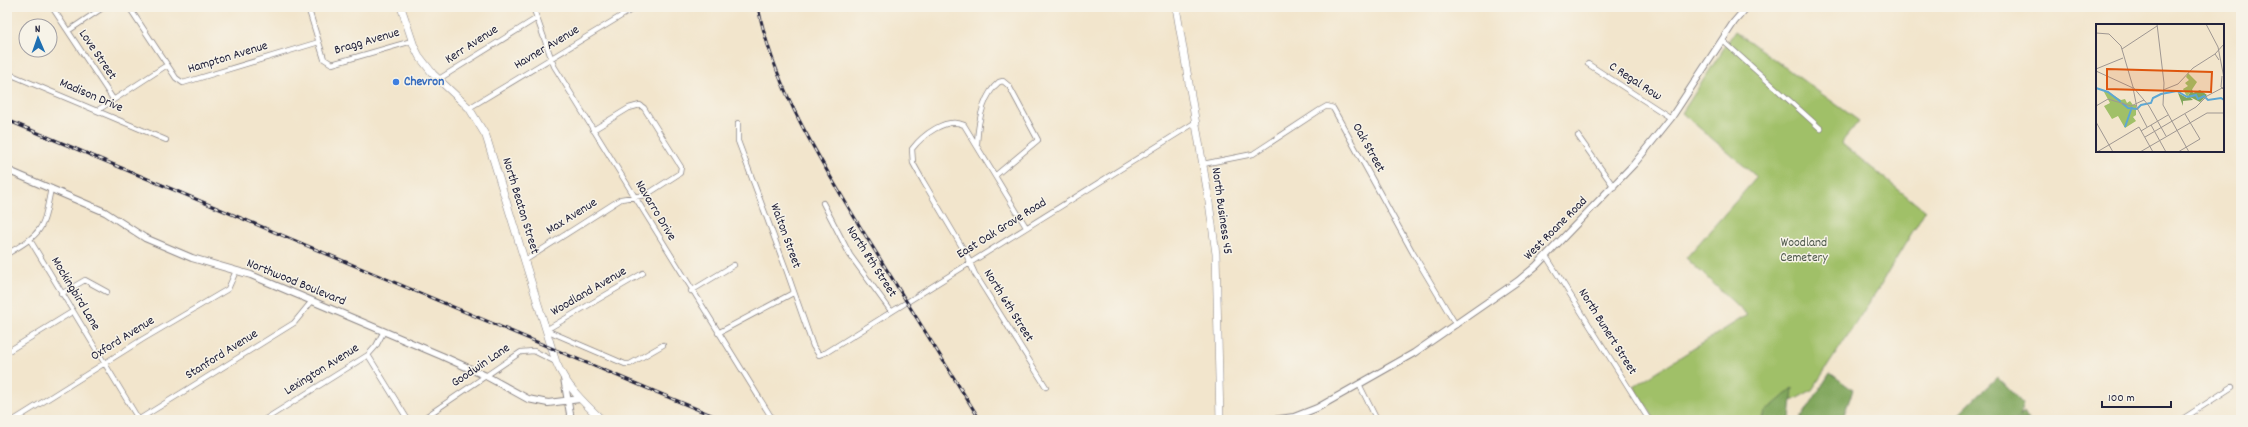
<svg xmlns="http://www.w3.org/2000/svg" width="2248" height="427" font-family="Dekko,sans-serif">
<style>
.green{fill:#a0c068;stroke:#617152}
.forest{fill:#80a65c;stroke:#51644c}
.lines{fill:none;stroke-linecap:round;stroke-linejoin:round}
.minor-casing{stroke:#8a8484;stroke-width:6}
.tertiary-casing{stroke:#8a8484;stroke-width:8}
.secondary-casing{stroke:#8a8484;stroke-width:8}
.primary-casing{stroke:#8a8484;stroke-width:8}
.minor{stroke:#fff;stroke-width:4.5}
.tertiary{stroke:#fff;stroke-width:6}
.secondary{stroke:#fff;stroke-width:7}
.primary{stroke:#fff;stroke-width:7}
.rail-casing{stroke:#22223b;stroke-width:3}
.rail{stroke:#f7f3e8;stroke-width:1.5;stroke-dasharray:4.5;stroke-linecap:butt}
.shop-dot{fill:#3f7fe0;stroke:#f7f3e8;stroke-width:1.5}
.labels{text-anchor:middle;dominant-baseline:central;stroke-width:3;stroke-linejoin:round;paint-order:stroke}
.street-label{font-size:13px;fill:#22223b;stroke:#f7f3e8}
.shop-label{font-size:13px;font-weight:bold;fill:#366cbe;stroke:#f7f3e8;text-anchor:start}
.park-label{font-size:13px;fill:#4e594b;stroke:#f7f3e8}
.inset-river{fill:none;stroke:#5ca7d4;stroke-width:2}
.inset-road{fill:none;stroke:#9f9792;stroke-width:1}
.view{fill:#de560e;fill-opacity:0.15;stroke:#de560e;stroke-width:2}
.inset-edge{fill:none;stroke:#22223b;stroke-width:2}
</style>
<rect width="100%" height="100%" fill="#f7f3e8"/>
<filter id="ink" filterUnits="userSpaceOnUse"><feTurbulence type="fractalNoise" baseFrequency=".025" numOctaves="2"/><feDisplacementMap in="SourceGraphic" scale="8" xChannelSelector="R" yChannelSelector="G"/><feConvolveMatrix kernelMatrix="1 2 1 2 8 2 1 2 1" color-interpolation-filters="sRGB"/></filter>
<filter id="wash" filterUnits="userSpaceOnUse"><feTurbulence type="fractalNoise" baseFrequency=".012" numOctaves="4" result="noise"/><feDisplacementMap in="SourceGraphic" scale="16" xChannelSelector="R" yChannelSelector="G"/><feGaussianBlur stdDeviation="0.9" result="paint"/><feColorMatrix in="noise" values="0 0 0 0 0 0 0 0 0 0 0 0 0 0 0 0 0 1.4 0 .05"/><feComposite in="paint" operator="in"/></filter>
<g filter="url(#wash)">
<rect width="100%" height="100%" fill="#f2e5cc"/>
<path class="green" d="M 1735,31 L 1859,121 L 1841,143 L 1925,211 L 1878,289 L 1812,390 L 1763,417 L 1762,420 L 1655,420 L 1634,386 L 1747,315 L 1686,258 L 1757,177 L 1682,113 Z"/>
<path class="forest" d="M 1830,373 L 1853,390 L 1842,420 L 1800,420 Z
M 1997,377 L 2023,404 L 2019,417 L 2024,412 L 2029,420 L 1953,420 Z
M 1793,388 L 1790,420 L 1763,420 L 1765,412 Z"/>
</g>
<g filter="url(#ink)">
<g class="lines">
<g class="minor-casing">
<path id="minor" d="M 52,7 L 113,99
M 129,7 L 176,78 L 183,83 L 319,42
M 308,7 L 324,59 L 332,64 L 412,41
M 533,7 L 554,66 L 773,420
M 68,31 L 104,7
M 1722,40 L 1821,129
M 1588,64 L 1671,118
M 7,73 L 166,140
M 439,79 L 537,18
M 469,108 L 636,7
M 98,110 L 167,65
M 738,123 L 738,141 L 786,269 L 813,346 L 819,355 L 827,352 L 1196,122
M 1578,136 L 1614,187
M 977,144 C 978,123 982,96 999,82 L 1003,81 L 1009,86 L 1038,140 L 996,175
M 1203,164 L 1253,154 L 1320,110 L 1327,106 L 1333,108 L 1413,253 L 1456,325
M 823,203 L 850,255 L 891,311
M 1026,227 L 964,125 C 946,116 922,136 912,149 L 913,163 L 923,181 L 965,252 L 975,274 L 1046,387
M 30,240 L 139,420
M 7,254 C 44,232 43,230 51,188
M 1546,256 L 1649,420
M 524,261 L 621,199 L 646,195 L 680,173 L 681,167 L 644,108 L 640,105 L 629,108 L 593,130
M 691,291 L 734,265
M 61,294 L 85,280 L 107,292
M 546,330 L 625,364 L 630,364 L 663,345
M 546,330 L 643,273
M 718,333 L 793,293
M 7,352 L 72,312
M 368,355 L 408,420
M 1359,384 L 1377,420
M 14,420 L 143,339 L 228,289 L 236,271
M 138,420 L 294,323 L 312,301
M 264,420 L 368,355 L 376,346 L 384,331
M 421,420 L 521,352 L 534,351 L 556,362
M 2181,420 L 2232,387"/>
</g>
<g class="tertiary-casing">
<path id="tertiary" d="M 7,170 L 105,212 L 145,238 L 192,258 L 251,275 L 442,356 L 486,376 L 528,399 L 548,403 L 580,399
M 564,378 L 571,420
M 1220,420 L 1272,420 L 1294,417 L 1317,408 L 1414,353 L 1518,281 L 1536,266 L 1634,164 L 1671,118 L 1734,22 L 1747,7"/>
</g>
<g class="secondary-casing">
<path id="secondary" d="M 401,7 L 414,46 L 419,56 L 433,74 L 469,108 L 486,136 L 556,362 C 566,386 584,403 602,420"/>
</g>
<g class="primary-casing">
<path id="primary" d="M 1176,7 L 1208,195 L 1216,254 L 1220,420"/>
</g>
<use href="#minor" class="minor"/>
<use href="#tertiary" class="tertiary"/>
<use href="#secondary" class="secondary"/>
<use href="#primary" class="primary"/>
<g class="rail-casing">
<path id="rail" d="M 758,7 C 774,87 818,156 859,225 C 899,290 940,355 980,420
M 7,120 L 723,420"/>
</g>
<use href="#rail" class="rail"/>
</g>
</g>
<circle class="shop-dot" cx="396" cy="82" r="4"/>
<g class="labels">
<g class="street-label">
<text transform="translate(367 42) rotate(-16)">Bragg Avenue</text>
<text transform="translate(472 45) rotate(-33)">Kerr Avenue</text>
<text transform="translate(547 48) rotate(-31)">Havner Avenue</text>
<text transform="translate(97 55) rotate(56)">Love Street</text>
<text transform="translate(228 58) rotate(-17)">Hampton Avenue</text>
<text transform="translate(1635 82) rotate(33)">C Regal Row</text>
<text transform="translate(91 96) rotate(23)">Madison Drive</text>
<text transform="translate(1368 148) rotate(61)">Oak Street</text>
<text transform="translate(520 206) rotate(73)">North Beaton Street</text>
<text transform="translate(655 211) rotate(59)">Navarro Drive</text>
<text transform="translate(1221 211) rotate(82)">North Business 45</text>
<text transform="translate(572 217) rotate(-32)">Max Avenue</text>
<text transform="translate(1002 229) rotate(-32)">East Oak Grove Road</text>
<text transform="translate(1556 229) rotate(-45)">West Roane Road</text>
<text transform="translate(785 236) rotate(70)">Walton Street</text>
<text transform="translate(871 262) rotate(57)">North 8th Street</text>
<text transform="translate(296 283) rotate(22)">Northwood Boulevard</text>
<text transform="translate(589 292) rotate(-30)">Woodland Avenue</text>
<text transform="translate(75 294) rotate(59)">Mockingbird Lane</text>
<text transform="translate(1008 306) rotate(58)">North 6th Street</text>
<text transform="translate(1607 332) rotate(58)">North Bunert Street</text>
<text transform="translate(123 339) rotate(-32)">Oxford Avenue</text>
<text transform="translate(222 355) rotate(-32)">Stanford Avenue</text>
<text transform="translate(481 366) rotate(-34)">Goodwin Lane</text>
<text transform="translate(322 370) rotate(-32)">Lexington Avenue</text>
</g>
<g class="shop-label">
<text x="404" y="82">Chevron</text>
</g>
<g class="park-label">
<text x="1804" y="243">Woodland<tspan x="1804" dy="15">Cemetery</tspan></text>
</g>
</g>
<g transform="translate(2096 24)">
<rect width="128" height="128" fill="#f2e5cc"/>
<path d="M 92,49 L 101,58 L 91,73 L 87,65 L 92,62 L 89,59 L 93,56 L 90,53 ZM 11,67 L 25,76 L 29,75 L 31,79 L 34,77 L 37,81 L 40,81 L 40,91 L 37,93 L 40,97 L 29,104 L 22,92 L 16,95 L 8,82 L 14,79 L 8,68 Z" fill="#a0c068"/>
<path d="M 96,65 L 97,69 L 104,66 L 111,71 L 104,78 L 94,73 L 97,76 L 87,77 L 87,82 L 82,69 L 91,74 Z" fill="#80a65c"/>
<path class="inset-river" d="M 0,64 L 12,68 L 25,78M 91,73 L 100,71 L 102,75 L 108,72 L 112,76 L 125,74 L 128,76M 26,79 L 32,84 L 41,85 L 45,81 L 55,79 L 57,74 L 65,70 L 81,67 L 91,73M 29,103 L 36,83"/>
<path class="inset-road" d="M 61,0 L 68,59 L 67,81 L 93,128M 110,0 L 122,23 L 128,54M 0,9 L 13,10 L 25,22 L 37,63 L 53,82 L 70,112M 26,25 L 61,2M 123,36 L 119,30 L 128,20M 0,45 L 27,34M 0,47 L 37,64M 126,52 L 125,63 L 128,66M 37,64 L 41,84 L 51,103M 67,66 L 82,60 L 97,44 L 119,30M 0,82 L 12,75 L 35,82 L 48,76M 0,98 L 17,128M 55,101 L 70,128M 45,107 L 72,91M 49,113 L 100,83 L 111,72 L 128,63M 1,128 L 43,103 L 57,128M 44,128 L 111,89 L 128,89M 82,128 L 104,115 L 89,90"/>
<path class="view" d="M 11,45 L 116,48 L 115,68 L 11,65 Z"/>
<rect width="128" height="128" class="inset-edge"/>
</g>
<rect width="2248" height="427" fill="none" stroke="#f7f3e8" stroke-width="24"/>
<g transform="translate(38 38) rotate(358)"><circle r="19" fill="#f7f3e8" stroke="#a29fa3"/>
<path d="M0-3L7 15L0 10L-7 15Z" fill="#1f6fb2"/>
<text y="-6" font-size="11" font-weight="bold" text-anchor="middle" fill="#22223b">N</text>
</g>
<path d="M2102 401v6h69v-6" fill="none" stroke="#22223b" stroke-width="2"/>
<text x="2108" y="401" font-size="12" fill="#22223b" stroke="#f7f3e8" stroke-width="3" paint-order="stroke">100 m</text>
</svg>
